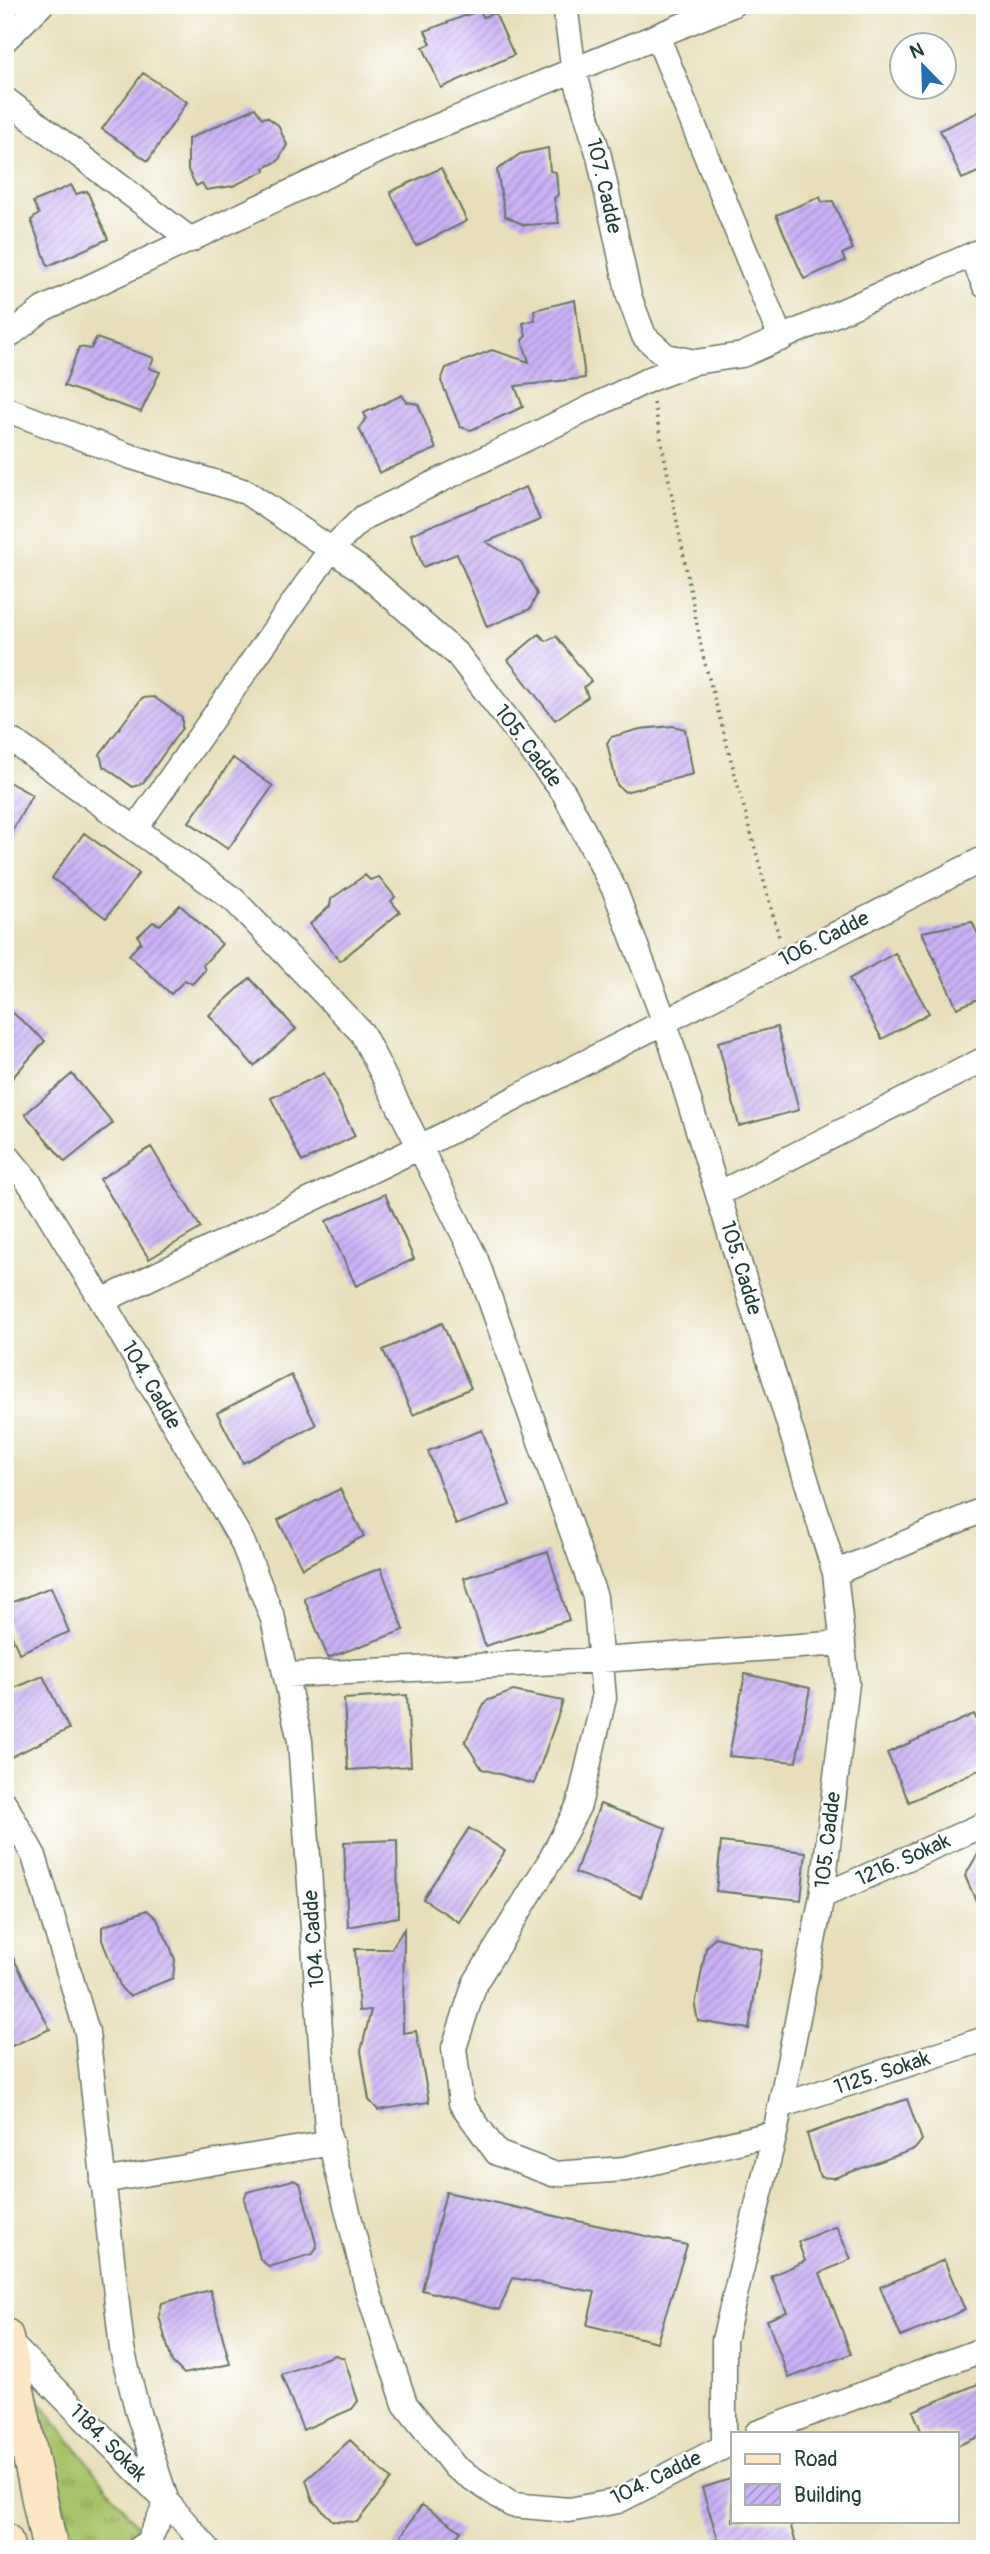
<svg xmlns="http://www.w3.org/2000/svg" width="990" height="2554" font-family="Pangolin,sans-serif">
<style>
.grass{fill:url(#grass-tufts);stroke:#63804e;stroke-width:2}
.building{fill:url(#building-hatch)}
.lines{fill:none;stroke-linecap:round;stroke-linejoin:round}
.minor-casing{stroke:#657663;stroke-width:27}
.secondary-casing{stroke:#657663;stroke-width:38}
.path{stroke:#657663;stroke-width:3.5;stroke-dasharray:2 5;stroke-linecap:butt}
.minor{stroke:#fff;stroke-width:24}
.secondary{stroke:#fce6c4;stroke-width:35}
.labels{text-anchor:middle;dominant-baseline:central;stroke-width:5;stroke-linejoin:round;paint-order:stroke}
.street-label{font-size:21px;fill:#1f3d34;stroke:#fff}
</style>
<defs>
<pattern id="grass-tufts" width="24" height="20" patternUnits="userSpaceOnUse" patternTransform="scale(1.75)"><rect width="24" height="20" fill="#a7c369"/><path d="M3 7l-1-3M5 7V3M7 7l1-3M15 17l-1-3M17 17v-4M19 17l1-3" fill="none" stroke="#87a057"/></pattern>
<pattern id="building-hatch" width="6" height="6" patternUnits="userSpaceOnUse" patternTransform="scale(1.75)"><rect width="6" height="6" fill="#cbb1f5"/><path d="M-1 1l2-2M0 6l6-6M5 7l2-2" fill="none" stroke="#a491c7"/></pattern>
</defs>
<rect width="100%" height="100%" fill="#fff"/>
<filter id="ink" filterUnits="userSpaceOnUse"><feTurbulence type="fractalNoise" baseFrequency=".0143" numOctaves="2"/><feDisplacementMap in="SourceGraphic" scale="14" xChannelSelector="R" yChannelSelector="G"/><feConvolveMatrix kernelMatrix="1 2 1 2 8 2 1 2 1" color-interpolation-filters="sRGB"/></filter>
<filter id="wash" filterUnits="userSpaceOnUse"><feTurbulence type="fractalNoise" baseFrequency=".00686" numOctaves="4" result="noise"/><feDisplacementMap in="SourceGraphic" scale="28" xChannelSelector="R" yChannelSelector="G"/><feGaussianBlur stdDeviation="1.57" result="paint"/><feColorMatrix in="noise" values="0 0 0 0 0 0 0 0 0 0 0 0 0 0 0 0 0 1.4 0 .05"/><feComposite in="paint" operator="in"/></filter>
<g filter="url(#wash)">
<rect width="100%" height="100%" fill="#e8dfba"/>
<path class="grass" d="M 32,2392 L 142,2531 L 99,2549 L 76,2549 Z"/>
<g id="blocks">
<path class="building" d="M 480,10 L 483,17 L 495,13 L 514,55 L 441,88 L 423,47 L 431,44 L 425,31 Z
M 143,73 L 187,102 L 148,161 L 102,129 Z
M 255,108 L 262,118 L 267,117 L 278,125 L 287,145 L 278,161 L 264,168 L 265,171 L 233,186 L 206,190 L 202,183 L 196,186 L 188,170 L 188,139 Z
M 985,109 L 985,169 L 962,179 L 940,130 Z
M 548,148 L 550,171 L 556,172 L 558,195 L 554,198 L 559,223 L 524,225 L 505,216 L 497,170 L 520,154 Z
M 441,168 L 467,221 L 416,246 L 390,192 Z
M 71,185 L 76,194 L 87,191 L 108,239 L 48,266 L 31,220 L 39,214 L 33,202 Z
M 820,197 L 822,202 L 833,201 L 853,249 L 842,254 L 845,261 L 804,279 L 776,215 Z
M 575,300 L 585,378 L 515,386 L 523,407 L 471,430 L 460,427 L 441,381 L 446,368 L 492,350 L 529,362 L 522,340 L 526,336 L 523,323 L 535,320 L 534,310 Z
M 96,338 L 154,358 L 149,368 L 160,372 L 141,412 L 64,386 L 79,347 L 91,349 Z
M 402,395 L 407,402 L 418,404 L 436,449 L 379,473 L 359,428 L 366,418 L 364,413 Z
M 526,487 L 540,520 L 486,542 L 521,562 L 537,594 L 530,609 L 487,627 L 457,554 L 423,567 L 411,534 Z
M 539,634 L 546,641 L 556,636 L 591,681 L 584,687 L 588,697 L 555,720 L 508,660 Z
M 154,697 L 182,717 L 182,728 L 143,783 L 133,787 L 103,766 L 100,754 L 142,698 Z
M 673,726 L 685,729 L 693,774 L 625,792 L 617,785 L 607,743 L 611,737 L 640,729 Z
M 233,758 L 273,786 L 228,849 L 189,822 Z
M 5,780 L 32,795 L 5,844 Z
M 84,833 L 139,873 L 106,918 L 52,878 Z
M 365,875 L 370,880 L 379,877 L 395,897 L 391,901 L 400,912 L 340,961 L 310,924 L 330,906 L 331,899 Z
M 180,905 L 222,944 L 203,965 L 205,970 L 192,984 L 185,980 L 171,994 L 129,955 L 141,942 L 138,936 L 153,922 L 160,925 Z
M 972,922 L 985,949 L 985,996 L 957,1008 L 922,932 Z
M 895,953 L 929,1013 L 882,1039 L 849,979 Z
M 250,978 L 296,1029 L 254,1066 L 209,1015 Z
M 5,1006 L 45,1041 L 5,1086 Z
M 777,1027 L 799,1110 L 739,1126 L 718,1042 Z
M 324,1073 L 355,1136 L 302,1162 L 271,1098 Z
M 72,1074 L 113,1123 L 65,1162 L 25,1114 Z
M 151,1147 L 201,1228 L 149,1259 L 100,1179 Z
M 385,1194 L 414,1259 L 356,1286 L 326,1221 Z
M 442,1323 L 471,1388 L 413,1415 L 383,1350 Z
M 291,1375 L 316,1425 L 243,1463 L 217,1413 Z
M 482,1430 L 510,1505 L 456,1525 L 428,1451 Z
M 340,1489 L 364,1536 L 302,1568 L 278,1520 Z
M 548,1552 L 569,1620 L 485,1646 L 464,1578 Z
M 381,1568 L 404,1630 L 328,1658 L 304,1598 Z
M 51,1587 L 69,1632 L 19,1653 L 5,1618 L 5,1605 Z
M 745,1674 L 810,1688 L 796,1762 L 729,1756 Z
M 43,1676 L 69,1729 L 5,1760 L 5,1692 Z
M 513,1691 L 563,1701 L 534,1784 L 482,1769 L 465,1742 L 486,1701 Z
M 407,1695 L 411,1766 L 348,1770 L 344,1699 Z
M 974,1714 L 985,1738 L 985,1767 L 909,1802 L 887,1753 Z
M 600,1804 L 666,1828 L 641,1897 L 575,1873 Z
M 469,1828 L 505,1851 L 459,1922 L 423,1899 Z
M 397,1840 L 398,1917 L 348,1927 L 344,1842 Z
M 985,1841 L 985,1921 L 965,1876 Z
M 721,1842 L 806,1852 L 801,1900 L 716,1891 Z
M 147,1910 L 157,1919 L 170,1946 L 175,1960 L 173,1978 L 129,1996 L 121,1988 L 102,1940 L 102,1927 Z
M 404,1929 L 403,2033 L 416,2031 L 429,2102 L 378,2110 L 369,2100 L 361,2051 L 371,2010 L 359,2011 L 355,1949 L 391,1949 Z
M 715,1937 L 762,1950 L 749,2029 L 698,2021 L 695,2006 L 706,1948 Z
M 5,1942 L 50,2029 L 5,2049 Z
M 907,2099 L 922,2140 L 915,2149 L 834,2178 L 820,2177 L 807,2134 Z
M 293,2180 L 300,2183 L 317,2247 L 313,2254 L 269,2267 L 260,2259 L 244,2199 L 247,2192 Z
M 446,2192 L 687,2245 L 657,2342 L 587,2325 L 595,2292 L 513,2278 L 499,2310 L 422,2290 Z
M 836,2226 L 851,2259 L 820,2273 L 851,2354 L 789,2378 L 767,2320 L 787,2312 L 771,2276 L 805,2261 L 798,2242 Z
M 944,2260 L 965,2310 L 901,2337 L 880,2287 Z
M 210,2290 L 230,2364 L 184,2374 L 172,2362 L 159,2316 L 162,2303 Z
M 335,2355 L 344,2358 L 358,2401 L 352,2409 L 303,2430 L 281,2374 Z
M 985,2381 L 985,2434 L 957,2446 L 957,2433 L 922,2433 L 913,2411 Z
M 350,2440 L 391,2479 L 357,2522 L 333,2521 L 313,2501 L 306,2480 Z
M 733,2478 L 733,2521 L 789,2521 L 798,2549 L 721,2549 L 702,2488 Z
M 422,2505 L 461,2531 L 449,2549 L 392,2549 Z"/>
</g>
</g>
<g filter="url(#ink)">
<use href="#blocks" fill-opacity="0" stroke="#657663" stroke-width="2"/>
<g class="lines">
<g class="minor-casing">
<path id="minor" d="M 565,5 L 574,72 L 599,156 L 629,296 L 644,336 L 666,356 L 695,362 L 742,355 L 985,249
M 658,38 L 781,339
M 5,40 L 41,5
M 5,99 L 191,240
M 971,255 L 985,286
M 5,339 L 43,309 L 382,149 L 732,5
M 5,409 L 129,456 L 246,492 L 360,569 L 458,655 L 564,793 L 615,891 L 664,1020 L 835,1573 L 847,1683 L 822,1896 L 775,2133 L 724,2340 L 724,2445
M 5,739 L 16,743 L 234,900 L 362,1033 L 475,1257 L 595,1597 L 604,1698 L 579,1805 L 551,1859 L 475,1983 L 454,2048 L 461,2103 L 497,2153 L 553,2174 L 625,2169 L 775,2133
M 135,829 L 331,549 L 364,517 L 650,379 L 695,362
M 5,1153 L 31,1185 L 102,1301 L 242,1541 L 273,1619 L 300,1741 L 327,2130 L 368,2291 L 405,2404 L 455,2467 L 512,2505 L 569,2510 L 618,2501 L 733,2442
M 718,1194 L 985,1059
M 102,1301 L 420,1147 L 985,858
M 835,1573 L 985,1509
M 286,1675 L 601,1660 L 843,1643
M 5,1804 L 34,1856 L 87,2032 L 122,2349 L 138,2413 L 167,2502 L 148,2542 L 138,2549
M 822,1896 L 985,1824
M 780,2106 L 985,2039
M 102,2181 L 331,2143
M 6,2339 L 167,2502 L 208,2549
M 757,2433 L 985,2349"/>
</g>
<g class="secondary-casing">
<path id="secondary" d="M 5,2336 L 50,2549
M 5,2541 L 7,2549"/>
</g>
<path class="path" d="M 654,403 L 703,656 L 779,937"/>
<use href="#minor" class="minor"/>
<use href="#secondary" class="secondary"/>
</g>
</g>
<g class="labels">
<g class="street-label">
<text transform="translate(604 186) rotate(77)">107. Cadde</text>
<text transform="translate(528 746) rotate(53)">105. Cadde</text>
<text transform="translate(824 939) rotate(-27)">106. Cadde</text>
<text transform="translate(741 1268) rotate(73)">105. Cadde</text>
<text transform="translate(151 1385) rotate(60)">104. Cadde</text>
<text transform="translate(828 1840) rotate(-83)">105. Cadde</text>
<text transform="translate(903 1860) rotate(-24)">1216. Sokak</text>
<text transform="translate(314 1939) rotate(-94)">104. Cadde</text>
<text transform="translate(882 2073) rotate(-18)">1125. Sokak</text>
<text transform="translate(108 2443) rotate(45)">1184. Sokak</text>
<text transform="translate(656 2478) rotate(-26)">104. Cadde</text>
</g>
</g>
<rect width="990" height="2554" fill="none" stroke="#fff" stroke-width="28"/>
<rect x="731" y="2432" width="228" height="91" fill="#ffffff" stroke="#a5b1ae" stroke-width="2"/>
<rect x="745" y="2454" width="35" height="10" fill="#fce6c4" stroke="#a5b1ae" stroke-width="2"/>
<text x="794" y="2466" font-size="21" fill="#1f3d34">Road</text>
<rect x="745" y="2484" width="35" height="21" fill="url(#building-hatch)" stroke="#a5b1ae" stroke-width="2"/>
<text x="794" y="2502" font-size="21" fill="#1f3d34">Building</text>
<g transform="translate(923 66) rotate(337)"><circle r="33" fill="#ffffff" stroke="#a5b1ae" stroke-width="2"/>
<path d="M0-5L12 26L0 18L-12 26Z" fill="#1f6fb2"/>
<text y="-10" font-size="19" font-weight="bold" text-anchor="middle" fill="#1f3d34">N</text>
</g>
</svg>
